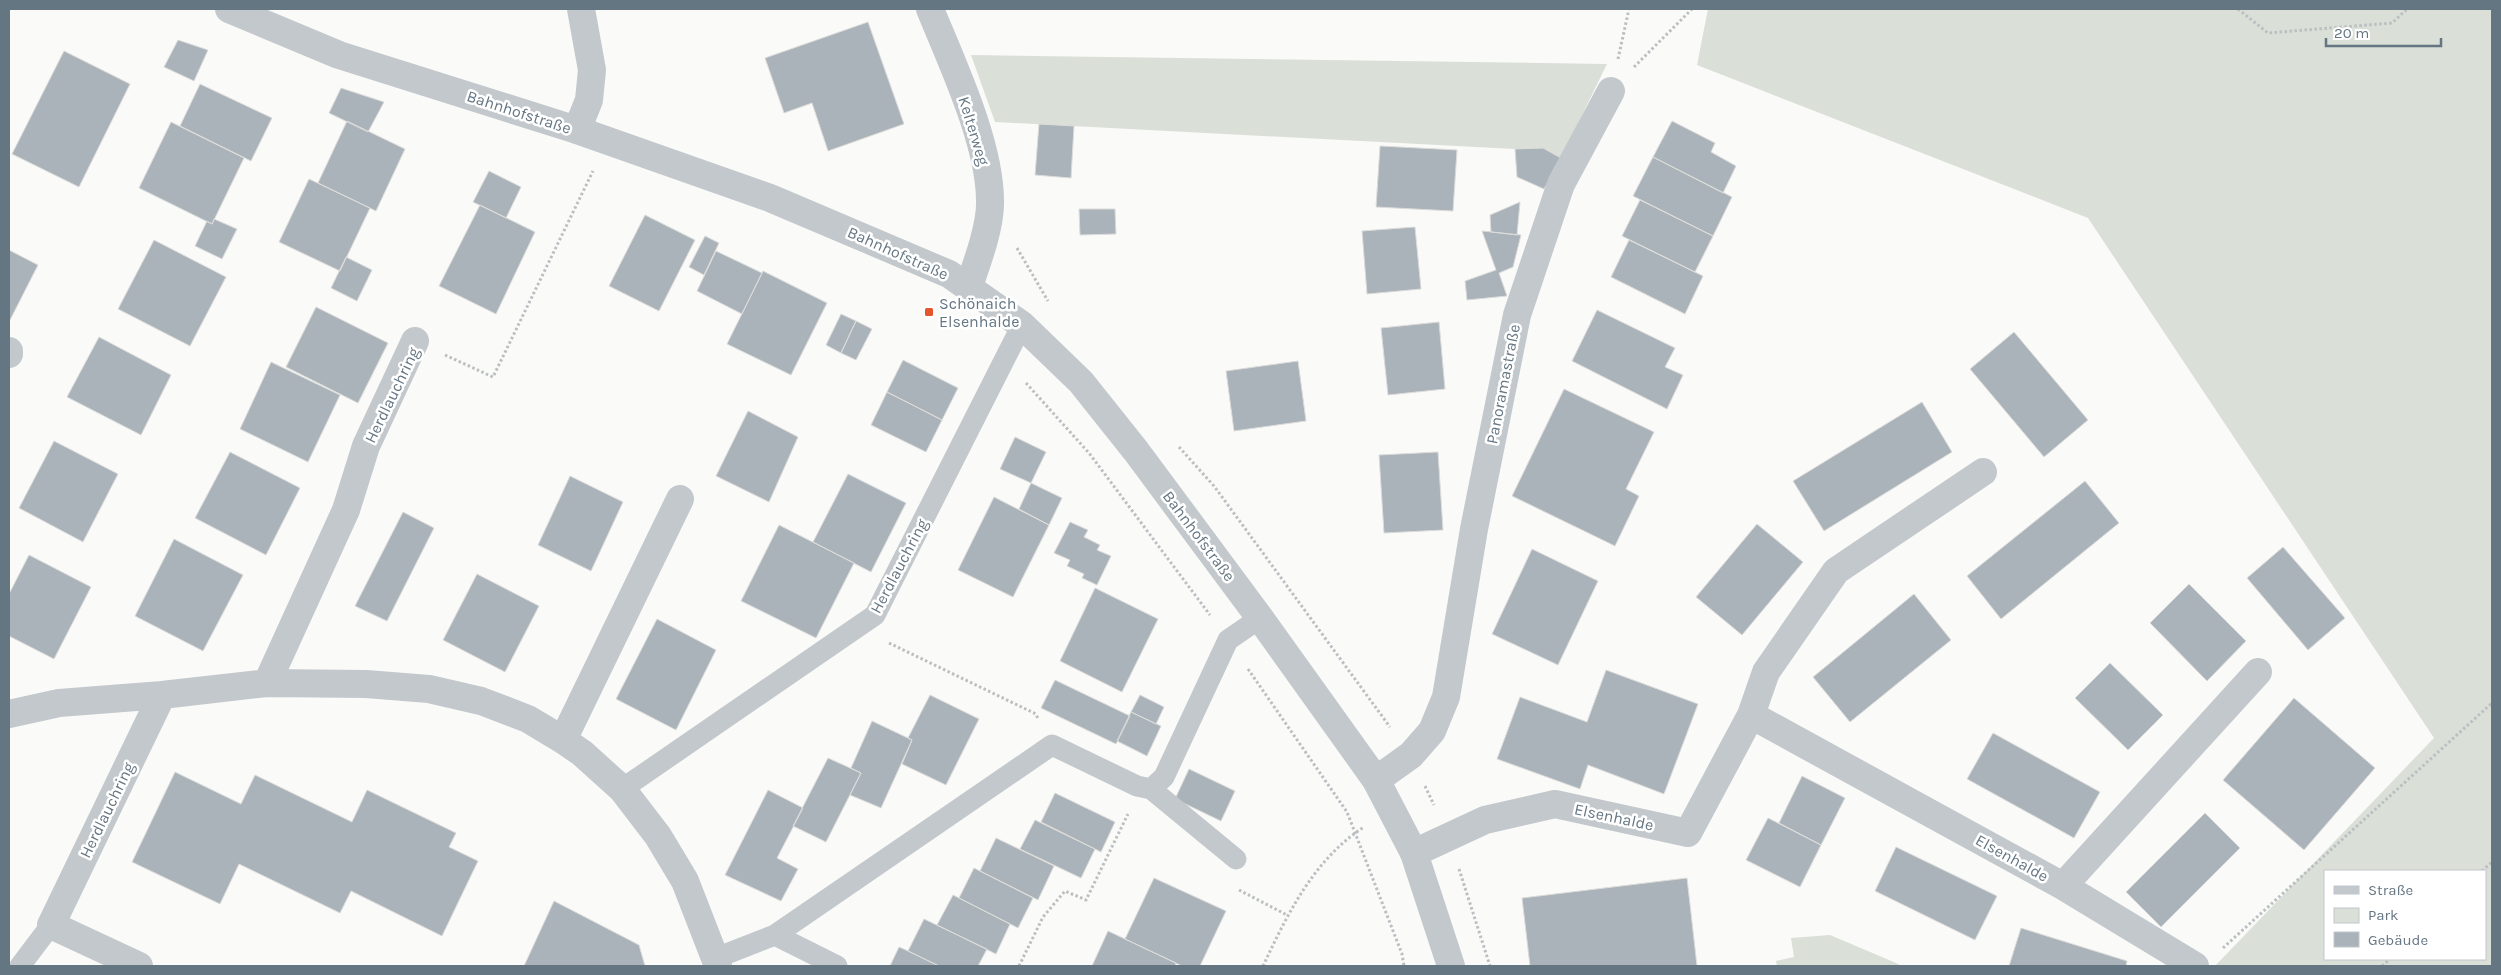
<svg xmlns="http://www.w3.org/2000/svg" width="2501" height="975" font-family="Karla,sans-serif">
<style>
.green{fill:#dadfd7;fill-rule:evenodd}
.building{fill:#aab3b9;stroke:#dcdcda}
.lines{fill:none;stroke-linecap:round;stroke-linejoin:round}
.path{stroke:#bbbfc2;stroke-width:3;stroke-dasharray:2.5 2.5;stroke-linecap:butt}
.service{stroke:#c3c8cc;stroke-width:21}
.minor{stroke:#c3c8cc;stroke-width:28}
.tertiary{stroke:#c3c8cc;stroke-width:28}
.poi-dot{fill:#e4572e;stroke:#fff;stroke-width:2}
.labels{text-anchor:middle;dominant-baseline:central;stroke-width:5;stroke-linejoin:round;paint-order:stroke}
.street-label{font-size:16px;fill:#657683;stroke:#fff}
.poi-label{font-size:16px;fill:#657683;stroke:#fff;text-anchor:start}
</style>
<rect width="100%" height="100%" fill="#fafaf8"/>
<path class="green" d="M 1708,9 L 2492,9 L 2492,966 L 2215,966 L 2434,738 L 2088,218 L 1697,65 ZM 2325,871 L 2485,871 L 2485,959 L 2325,959 Z
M 971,55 L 1607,64 L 1561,158 L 1543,148 L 1515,149 L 995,122 Z
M 1830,935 L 1896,963 L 1902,966 L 1777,966 L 1776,961 L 1794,957 L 1791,938 Z"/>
<path class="building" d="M 868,22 L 904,124 L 828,151 L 812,103 L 784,113 L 765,58 Z
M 178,40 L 208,50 L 194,81 L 164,67 Z
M 64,51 L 130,84 L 79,187 L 12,154 Z
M 200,84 L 272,118 L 251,161 L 180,126 Z
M 341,88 L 384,102 L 368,132 L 329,113 Z
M 347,121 L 405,149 L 376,211 L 318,183 Z
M 1672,121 L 1715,143 L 1711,152 L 1736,166 L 1723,193 L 1653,157 Z
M 171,122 L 244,158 L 212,224 L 139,188 Z
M 1039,124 L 1074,126 L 1071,178 L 1035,175 Z
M 1380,146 L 1457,150 L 1453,211 L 1376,207 Z
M 1543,148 L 1561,158 L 1544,189 L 1517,177 L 1515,149 Z
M 1653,157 L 1732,197 L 1713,236 L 1633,196 Z
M 489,171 L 521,187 L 506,218 L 473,202 Z
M 309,179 L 370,208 L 340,271 L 279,242 Z
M 1640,200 L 1713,236 L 1695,272 L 1622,236 Z
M 1520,202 L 1517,235 L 1491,232 L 1490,215 Z
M 480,205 L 535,232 L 496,314 L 439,286 Z
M 1079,209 L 1115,209 L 1116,234 L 1080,235 Z
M 645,215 L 695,240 L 659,311 L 609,286 Z
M 214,219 L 237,229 L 222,259 L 195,246 L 207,221 L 212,224 Z
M 1415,227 L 1421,289 L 1367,294 L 1362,231 Z
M 1482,231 L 1521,235 L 1513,267 L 1499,273 L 1507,296 L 1467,300 L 1465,281 L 1496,270 Z
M 705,236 L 719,243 L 704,275 L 689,267 Z
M 154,240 L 226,277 L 190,346 L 118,309 Z
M 1629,240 L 1703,276 L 1685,314 L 1611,277 Z
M 9,250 L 38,265 L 9,322 Z
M 716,251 L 762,273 L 742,314 L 697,291 Z
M 346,257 L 372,270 L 357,301 L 331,288 Z
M 763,271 L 827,303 L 791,375 L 727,344 Z
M 316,307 L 388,343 L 358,403 L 286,367 Z
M 1597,310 L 1675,348 L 1665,367 L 1683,375 L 1667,409 L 1572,361 Z
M 841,314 L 856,321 L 841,353 L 826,345 Z
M 856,321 L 872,329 L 856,360 L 841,353 Z
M 1439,322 L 1445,389 L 1388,395 L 1381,328 Z
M 2014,332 L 2088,420 L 2044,457 L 1970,369 Z
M 99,337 L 171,375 L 141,435 L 67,397 Z
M 903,360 L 958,388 L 942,420 L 887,392 Z
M 1298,361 L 1306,421 L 1234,431 L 1226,371 Z
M 271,362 L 340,395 L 308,462 L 240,429 Z
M 1564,389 L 1654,432 L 1626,489 L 1639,496 L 1615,546 L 1512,496 Z
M 887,392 L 942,420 L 926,452 L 871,425 Z
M 1922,402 L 1952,452 L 1824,531 L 1793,481 Z
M 748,411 L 798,437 L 769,502 L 716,476 Z
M 1015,437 L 1046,452 L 1031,483 L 1000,469 Z
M 54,441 L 118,474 L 83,542 L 19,508 Z
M 230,452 L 300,488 L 266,555 L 195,518 Z
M 1438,452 L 1443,530 L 1384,533 L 1379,455 Z
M 848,474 L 906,503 L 871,572 L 813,542 Z
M 570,476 L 623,502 L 591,571 L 538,545 Z
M 2085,481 L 2119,523 L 2001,619 L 1967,576 Z
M 1031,483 L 1062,498 L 1049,525 L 1019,509 Z
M 994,497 L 1049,525 L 1013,597 L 958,570 Z
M 403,512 L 434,528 L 387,621 L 355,606 Z
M 1070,522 L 1088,530 L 1084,537 L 1100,545 L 1097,550 L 1111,556 L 1097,585 L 1082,578 L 1084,574 L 1067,566 L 1070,560 L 1054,553 Z
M 1757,524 L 1803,562 L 1742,635 L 1696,597 Z
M 779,525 L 854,563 L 816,638 L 741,601 Z
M 174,539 L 243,575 L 203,651 L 135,616 Z
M 2283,547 L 2345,618 L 2308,650 L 2247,578 Z
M 1532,549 L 1598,581 L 1558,665 L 1492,634 Z
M 29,555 L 91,587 L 54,659 L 9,636 L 9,594 Z
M 477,574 L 539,606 L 505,672 L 443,640 Z
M 2189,584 L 2246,641 L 2207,681 L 2150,623 Z
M 1095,588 L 1158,619 L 1122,692 L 1060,661 Z
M 1914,594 L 1951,640 L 1850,722 L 1813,677 Z
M 657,619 L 716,650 L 676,730 L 616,699 Z
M 2110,663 L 2163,715 L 2128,750 L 2075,698 Z
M 1606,670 L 1698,704 L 1664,794 L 1588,765 L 1580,789 L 1497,759 L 1520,697 L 1587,722 Z
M 1055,680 L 1130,716 L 1116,744 L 1041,708 Z
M 930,695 L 979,719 L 946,785 L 902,764 L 912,740 L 908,738 Z
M 1140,695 L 1164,707 L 1156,724 L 1131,712 Z
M 2294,698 L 2375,768 L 2304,850 L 2223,780 Z
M 1131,712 L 1161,726 L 1147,756 L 1117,741 Z
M 872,721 L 912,740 L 881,808 L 850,795 L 861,773 L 851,768 Z
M 1993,733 L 2100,792 L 2074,838 L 1967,779 Z
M 828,758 L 861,773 L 826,842 L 793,826 Z
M 1189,769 L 1235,791 L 1221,821 L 1175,799 Z
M 175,772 L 241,804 L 255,775 L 352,822 L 367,790 L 456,833 L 449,847 L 478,861 L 442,936 L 351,891 L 340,913 L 239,864 L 220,904 L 132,862 Z
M 1802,776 L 1845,798 L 1821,845 L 1779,823 Z
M 768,790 L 803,808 L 777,858 L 798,869 L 781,901 L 725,875 Z
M 1055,793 L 1115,822 L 1101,852 L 1041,822 Z
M 2205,813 L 2240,848 L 2161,927 L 2126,892 Z
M 1768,818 L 1821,845 L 1800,887 L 1746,860 Z
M 1035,820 L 1095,849 L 1081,878 L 1020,849 Z
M 996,838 L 1054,866 L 1038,900 L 980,871 Z
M 1896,847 L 1997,896 L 1975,940 L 1875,891 Z
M 974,868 L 1033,898 L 1018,928 L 959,898 Z
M 1154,878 L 1226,911 L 1200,966 L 1182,966 L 1125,939 Z
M 1687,878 L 1697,966 L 1530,966 L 1522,898 Z
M 953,895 L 1010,924 L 996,954 L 937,925 Z
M 554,901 L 639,945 L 645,966 L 524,966 Z
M 924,919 L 987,949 L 978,966 L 939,966 L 908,951 Z
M 2021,928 L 2127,961 L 2126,966 L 2009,966 Z
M 1108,931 L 1176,963 L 1175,966 L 1092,966 Z
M 899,947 L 908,951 L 939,966 L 890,966 Z"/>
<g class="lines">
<path class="path" d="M 2238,9 L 2268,33 L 2392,23 L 2407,9
M 1618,59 L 1629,9
M 1634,67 L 1692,9
M 1017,248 L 1048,301
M 445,355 L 493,377 L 593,171
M 1026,383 L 1089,453 L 1210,615
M 1179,447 L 1214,486 L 1390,727
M 889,643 L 1036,714 L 1038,719
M 1248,669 L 1347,812 L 1402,954 L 1404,966
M 1425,786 L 1434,805
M 1459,869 L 1490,966
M 2482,871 L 2492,862
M 1239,890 L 1287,915
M 2223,948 L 2492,703
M 1019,966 L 1043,917 L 1065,891 L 1086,900 L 1128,814
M 1263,966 C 1287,915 1314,859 1364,827
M 2382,966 L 2390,959"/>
<path class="service" d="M 622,789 L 875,615 L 1022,325
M 1151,789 L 1236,859
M 775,935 L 837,966
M 716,958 L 775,935 L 1052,745 L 1137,786 L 1151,789 L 1164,777 L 1228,640 L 1260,618
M 20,966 L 51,925"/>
<path class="minor" d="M 930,9 C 952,63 990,143 990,201 C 991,225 977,263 969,286
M 577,130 L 589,100 L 592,70 L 581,9
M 9,351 L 9,354
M 267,683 L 346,510 L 366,446 L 415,341
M 9,714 L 59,703 L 162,695 L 267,683 L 366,684 L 429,689 L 481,701 L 528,719 L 563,740 L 582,753 L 622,789 L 658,836 L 685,881 L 718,966
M 1751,715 L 2063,886 L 2195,966
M 563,740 L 680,499
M 1376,780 L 1411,755 L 1432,731 L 1446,697 L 1474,529 L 1517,315 L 1561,184 L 1611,91
M 1414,853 L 1485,820 L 1555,804 L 1688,833 L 1751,715 L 1766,672 L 1836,571 L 1983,472
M 2063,886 L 2258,672
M 139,966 L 51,925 L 162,695"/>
<path class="tertiary" d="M 229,9 L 339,55 L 577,130 L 770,198 L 949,274 L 1022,325 L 1081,382 L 1136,451 L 1260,618 L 1376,780 L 1414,853 L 1451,966"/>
</g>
<rect class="poi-dot" x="924" y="307" width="10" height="10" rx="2.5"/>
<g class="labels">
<g class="street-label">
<text transform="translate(519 112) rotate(18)">Bahnhofstraße</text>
<text transform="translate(974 131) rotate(73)">Kelterweg</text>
<text transform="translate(898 253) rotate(24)">Bahnhofstraße</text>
<text transform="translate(1503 384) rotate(-79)">Panoramastraße</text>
<text transform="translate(392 395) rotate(-64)">Herdlauchring</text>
<text transform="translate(1199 536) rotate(53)">Bahnhofstraße</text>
<text transform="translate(899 566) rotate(-62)">Herdlauchring</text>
<text transform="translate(107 810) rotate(-64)">Herdlauchring</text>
<text transform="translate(1614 817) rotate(12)">Elsenhalde</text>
<text transform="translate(2012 858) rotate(29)">Elsenhalde</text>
</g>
<g class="poi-label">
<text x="939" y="303">Schönaich<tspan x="939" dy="18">Elsenhalde</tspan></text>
</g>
</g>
<rect width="2501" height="975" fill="none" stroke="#657683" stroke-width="20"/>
<rect x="2324" y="870" width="162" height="90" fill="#ffffff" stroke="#c1c8cd"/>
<rect x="2334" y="886" width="25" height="8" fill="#c3c8cc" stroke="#c1c8cd"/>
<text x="2368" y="895" font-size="15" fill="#657683">Straße</text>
<rect x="2334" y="908" width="25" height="15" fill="#dadfd7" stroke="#c1c8cd"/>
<text x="2368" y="920" font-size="15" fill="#657683">Park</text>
<rect x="2334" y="932" width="25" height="15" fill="#aab3b9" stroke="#c1c8cd"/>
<text x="2368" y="945" font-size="15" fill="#657683">Gebäude</text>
<path d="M2326 38v8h115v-8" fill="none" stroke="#657683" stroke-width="2.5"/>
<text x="2334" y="38" font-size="15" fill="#657683" stroke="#ffffff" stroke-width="4" paint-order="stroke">20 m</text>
</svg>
